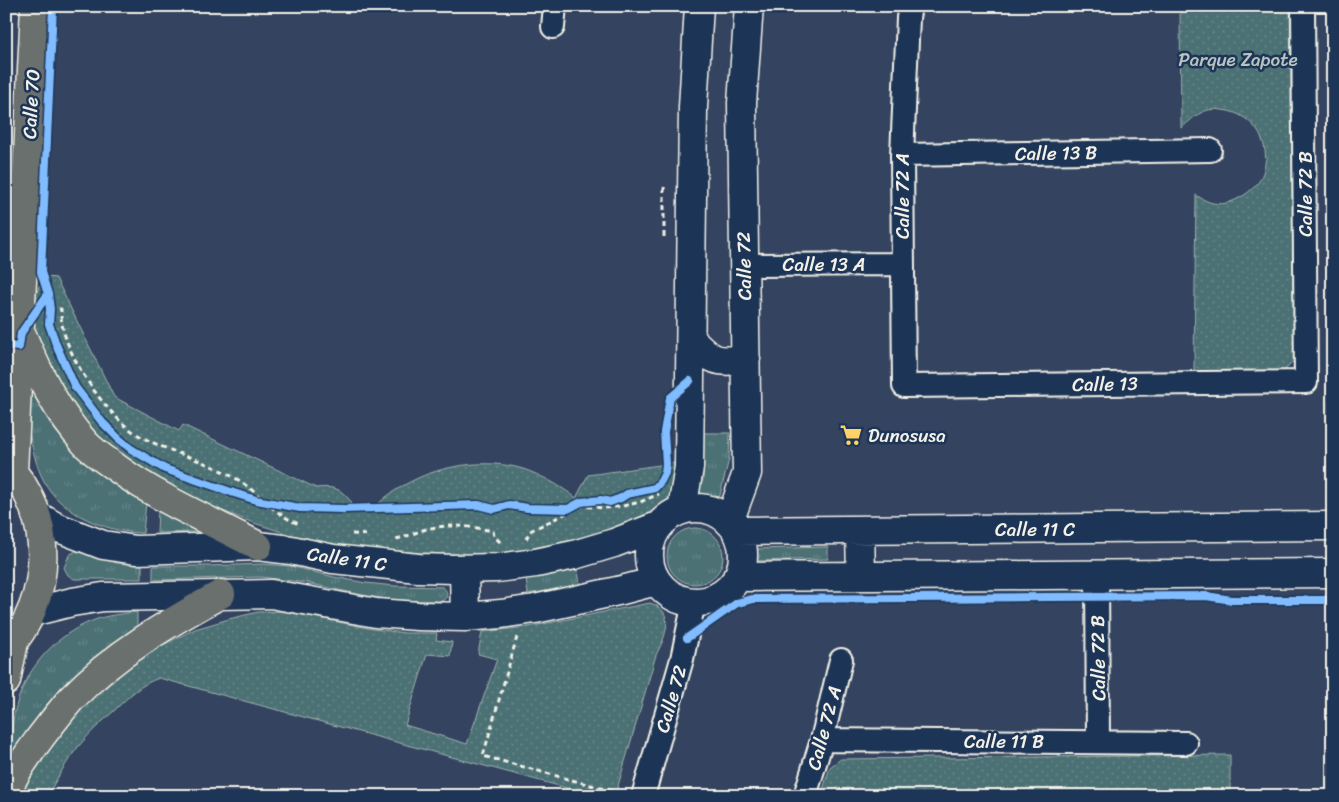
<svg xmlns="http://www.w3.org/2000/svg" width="1339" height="802" font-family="Sriracha,sans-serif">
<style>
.built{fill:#444f66}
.grass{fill:url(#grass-tufts);stroke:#a0b1ae}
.park{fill:url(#park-dots);stroke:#a0b1ae}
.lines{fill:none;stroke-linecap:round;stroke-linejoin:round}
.minor-casing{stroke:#f4f1e8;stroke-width:26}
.secondary-casing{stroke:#f4f1e8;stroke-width:31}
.primary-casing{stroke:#f4f1e8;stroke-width:31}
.path{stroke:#f4f1e8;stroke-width:3;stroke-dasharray:5 4;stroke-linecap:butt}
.minor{stroke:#1d3557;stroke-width:22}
.secondary{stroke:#1d3557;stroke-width:28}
.primary{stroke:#6b706d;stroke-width:28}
.cycleway-casing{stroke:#1d3557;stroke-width:11}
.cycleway{stroke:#80bcff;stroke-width:8}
.labels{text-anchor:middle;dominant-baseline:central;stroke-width:5;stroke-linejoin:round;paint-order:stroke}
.park-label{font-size:19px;fill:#b9c4bf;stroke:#1d3557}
.street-label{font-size:19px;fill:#f4f1e8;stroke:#1d3557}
.poi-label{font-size:19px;fill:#f4f1e8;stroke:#1d3557;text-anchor:start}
</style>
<defs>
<pattern id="grass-tufts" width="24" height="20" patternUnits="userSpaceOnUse" patternTransform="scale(1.25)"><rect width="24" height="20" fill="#4b7174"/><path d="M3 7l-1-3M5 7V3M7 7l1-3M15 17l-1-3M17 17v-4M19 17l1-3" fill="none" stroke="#668688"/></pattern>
<pattern id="park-dots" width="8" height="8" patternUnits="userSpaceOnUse" patternTransform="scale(1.25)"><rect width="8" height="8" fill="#4b7174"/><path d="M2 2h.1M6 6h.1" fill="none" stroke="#668688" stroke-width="1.8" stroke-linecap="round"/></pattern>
</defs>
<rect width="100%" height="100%" fill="#344460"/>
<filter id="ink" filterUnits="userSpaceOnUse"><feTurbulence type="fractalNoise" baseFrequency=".02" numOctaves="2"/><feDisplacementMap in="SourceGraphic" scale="10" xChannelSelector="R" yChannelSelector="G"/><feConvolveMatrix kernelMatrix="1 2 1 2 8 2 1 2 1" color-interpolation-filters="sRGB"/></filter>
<g filter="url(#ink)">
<path class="built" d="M 1326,401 L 1333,401 L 1333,493 L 1326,493 Z"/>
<path class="grass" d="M 31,390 C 39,403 45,417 55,430 C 78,462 112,484 146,503 L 143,533 C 112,533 70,517 51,492 C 40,478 35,460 31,442 C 30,435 27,427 27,420 C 26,410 29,399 31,390 Z
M 704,433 L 730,433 L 729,459 L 719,499 L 697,495 L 703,480 Z
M 158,510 L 196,528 L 197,531 L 196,532 L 157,533 Z
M667 556a28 28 0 1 1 56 0a28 28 0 1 1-56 0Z
M 828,547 L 828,559 L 755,561 L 755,549 Z
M 76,551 L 117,563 L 142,565 L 142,579 L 74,579 L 68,575 L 64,568 L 69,555 Z
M 262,564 L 290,566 L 334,577 L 366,583 L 395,586 L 443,587 C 448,592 449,597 442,601 L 394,600 L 362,595 L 307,583 L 261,577 L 153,580 L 153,566 L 210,566 Z
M 578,570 L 580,585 L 528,594 L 526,579 Z
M 137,612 L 137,631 L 78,673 L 45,706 L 17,747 L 12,751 L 11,749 C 12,733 12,718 17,703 C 28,666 56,635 92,621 C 106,615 122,614 137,612 Z"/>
<path class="park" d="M 1180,6 L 1290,6 L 1294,361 L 1284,371 L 1194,371 L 1196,195 C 1211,205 1223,207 1239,198 C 1247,194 1257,186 1261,178 C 1275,147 1255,113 1222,110 C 1216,109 1208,109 1203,112 C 1195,115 1188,123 1181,128 Z
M 38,276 L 56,278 L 114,397 L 179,431 L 183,425 L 316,488 C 337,486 341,489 354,505 C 361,504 369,505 377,504 C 380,503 382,500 386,497 C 395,490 407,483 418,478 C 449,464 490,459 523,469 C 541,475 561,486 576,498 L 588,475 L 674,463 L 675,477 L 672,492 L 668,500 L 662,506 L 629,522 L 602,534 L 528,549 L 503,553 L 482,555 L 422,553 L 354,547 L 318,542 L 288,534 L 251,522 L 218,509 L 161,482 L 102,443 L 86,426 L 58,386 L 36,334 L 33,325 L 32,309 L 40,283 Z
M 650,603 C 677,611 665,638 656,655 L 615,796 L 596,796 L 159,678 C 141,684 129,696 116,709 C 103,721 89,733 78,747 C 66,762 57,779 47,796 L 21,796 L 28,778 L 40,759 L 82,706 L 102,686 L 129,666 L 157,648 L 195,629 L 229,619 L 258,612 L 284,611 L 373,629 L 405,633 L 437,633 L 436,640 L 452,642 L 450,656 L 427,654 L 405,725 L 467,744 L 497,659 L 478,654 L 482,632 L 528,627 Z
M 1230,755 L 1230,796 L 821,796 L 830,767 L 841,759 Z"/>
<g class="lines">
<g class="minor-casing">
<path id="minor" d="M 910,6 L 908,18 L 902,155 L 904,386 L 1306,382 L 1303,6
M 553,27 L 555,6
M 902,155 L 1210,150
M 744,265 L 903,264
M 1097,575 L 1098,742
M 822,740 L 1186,743
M 643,796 L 682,659 L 694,602
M 805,796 L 822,740 L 841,660"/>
</g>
<g class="secondary-casing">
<path id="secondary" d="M 691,339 C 713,361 714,363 746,359
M649 555a47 47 0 1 1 94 0a47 47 0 1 1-94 0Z
M 682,510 L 689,467 L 693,107 L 699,6
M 36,515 L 56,527 L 103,545 L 136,550 L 258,546 L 291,550 L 333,559 L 418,568 L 453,569 L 497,568 L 536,563 L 574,555 L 614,543 L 658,526
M 729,522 L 747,473 L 742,103 L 749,6
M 860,530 L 861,576
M 736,531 L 1333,526
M 464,569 L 465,617
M 737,577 L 1333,573
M 32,612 L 72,602 L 103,597 L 271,594 L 376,613 L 418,616 L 465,617 L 501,614 L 535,609 L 622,590 L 656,581"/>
</g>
<g class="primary-casing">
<path id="primary" d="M 22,335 C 38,373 57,412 85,443 C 94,453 107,461 118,469 C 161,500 211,521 258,546
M 6,465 C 56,513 53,602 6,650
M 13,472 L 35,6
M 6,681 L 14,642
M 6,794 C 14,773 27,756 40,738 C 50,725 60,712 71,699 C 113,655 168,623 221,594"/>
</g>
<path class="path" d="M 664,237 L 664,189 L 665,183
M 50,309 L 61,309 C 61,314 61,319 62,324 C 68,359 106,414 135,433 C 154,445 176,452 197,460 C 210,465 223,471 235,478 C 258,491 274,515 299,524
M 352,534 L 368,535
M 396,539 C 406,537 414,533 423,530 C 447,523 468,526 493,531 L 494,536 L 501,543
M 526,539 L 530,531 L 581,506 L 605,508 L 623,506 L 640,502 L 659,494
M 517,637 L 483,756 L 620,793"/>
<use href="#minor" class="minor"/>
<use href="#secondary" class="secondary"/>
<use href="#primary" class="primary"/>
<g class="cycleway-casing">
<path id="cycleway" d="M 53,6 L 41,272 L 48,294 L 50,309 L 49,324 L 57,347 L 75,387 L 102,422 L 118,438 L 131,449 L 165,469 L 234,493 L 256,500 L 300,508 L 344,509 L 478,505 L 494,509 L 509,505 L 528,508 L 568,509 L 581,502 L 601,500 L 610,502 L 621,498 L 627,494 L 655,488 L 661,481 L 665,473 L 666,464 L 664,432 L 670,398 L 690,381
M 6,346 L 19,347 L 21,333 L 48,294
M 687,638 L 737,603 L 753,599 L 1206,596 L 1232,600 L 1324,600 L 1333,598"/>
</g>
<use href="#cycleway" class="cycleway"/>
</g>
</g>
<defs>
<g id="supermarket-bare" transform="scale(1.725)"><path d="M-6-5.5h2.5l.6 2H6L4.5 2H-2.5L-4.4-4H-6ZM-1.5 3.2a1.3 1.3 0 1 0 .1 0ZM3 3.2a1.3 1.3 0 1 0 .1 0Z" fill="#ffd166" stroke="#1d3557" stroke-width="2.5" paint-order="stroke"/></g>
</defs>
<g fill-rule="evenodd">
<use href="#supermarket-bare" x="851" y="435"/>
</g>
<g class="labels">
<g class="park-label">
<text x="1238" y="59">Parque Zapote</text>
</g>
<g class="street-label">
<text transform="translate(31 104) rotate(-87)">Calle 70</text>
<text transform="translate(1056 153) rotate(-1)">Calle 13 B</text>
<text transform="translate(1305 194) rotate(-90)">Calle 72 B</text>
<text transform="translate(902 196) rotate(-90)">Calle 72 A</text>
<text x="824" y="264">Calle 13 A</text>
<text transform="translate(744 266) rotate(-91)">Calle 72</text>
<text transform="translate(1105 384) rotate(-1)">Calle 13</text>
<text x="1035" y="529">Calle 11 C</text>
<text transform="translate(347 559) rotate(8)">Calle 11 C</text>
<text transform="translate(1098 658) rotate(-91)">Calle 72 B</text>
<text transform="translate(671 699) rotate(-74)">Calle 72</text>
<text transform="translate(824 728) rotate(-75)">Calle 72 A</text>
<text x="1004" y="741">Calle 11 B</text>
</g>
<g class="poi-label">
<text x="868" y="435">Dunosusa</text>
</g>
</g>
<rect width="1339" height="802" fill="none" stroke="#1d3557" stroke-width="25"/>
<rect x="12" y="12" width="1314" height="777" fill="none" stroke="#f4f1e8" stroke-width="2" filter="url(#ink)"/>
</svg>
